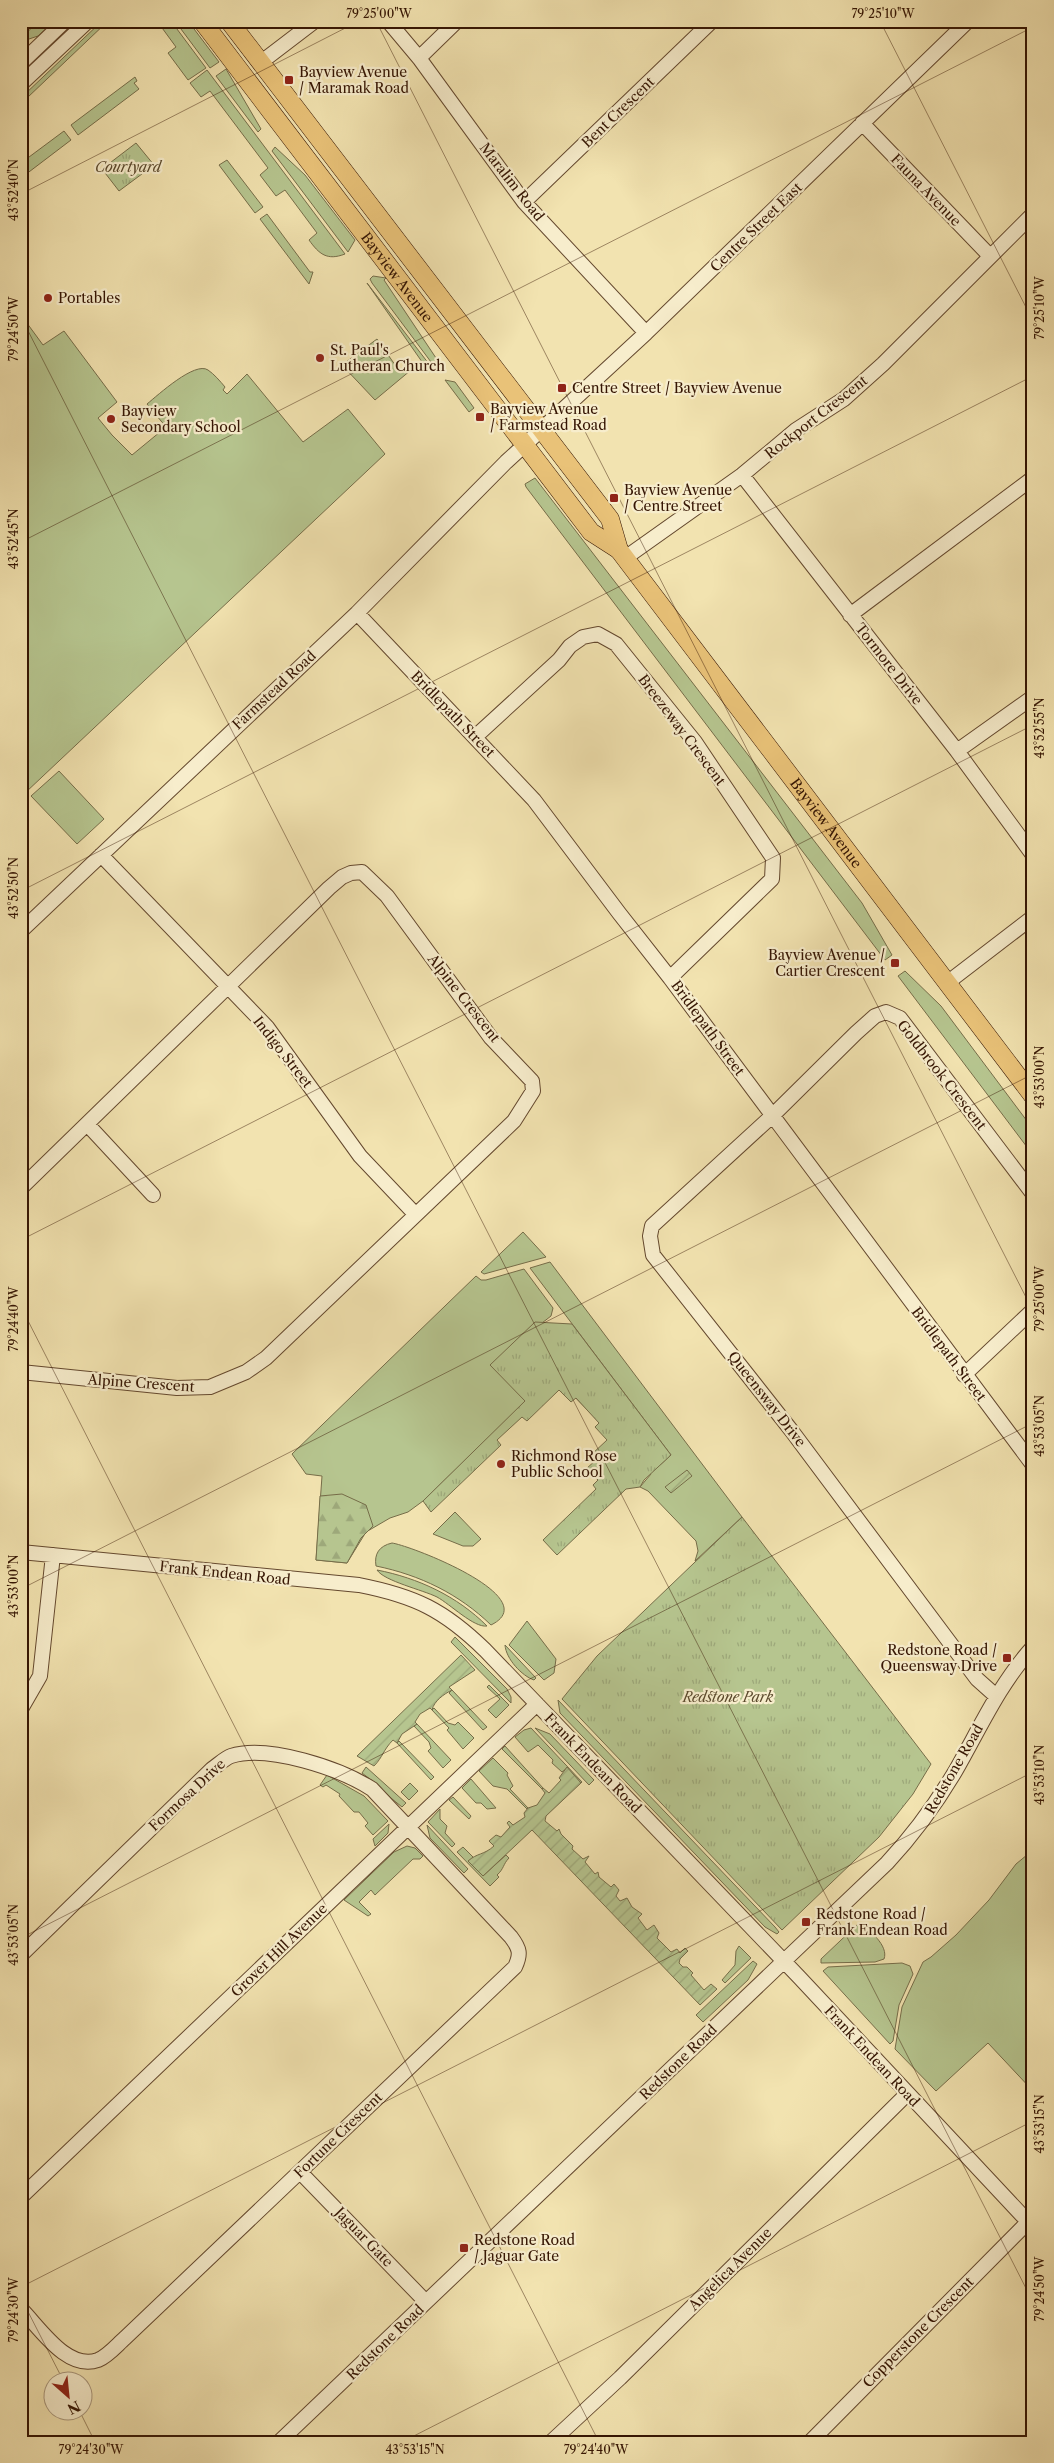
<svg xmlns="http://www.w3.org/2000/svg" width="1054" height="2463" font-family="'Libre Caslon Text',serif">
<style>
.grass{fill:#b6c58f;stroke:#766d49}
.forest{fill:url(#forest-firs);stroke:#766d49}
.park{fill:url(#park-tufts);stroke:#766d49}
.garden{fill:url(#garden-furrows);stroke:#766d49}
.lines{fill:none;stroke-linecap:round;stroke-linejoin:round}
.minor-casing{stroke:#64482e;stroke-width:16}
.major-casing{stroke:#351503;stroke-width:19}
.minor{stroke:#f7edcc;stroke-width:14}
.major{stroke:#e9c278;stroke-width:18}
.ticks{fill:none;stroke:#351503;stroke-width:1;stroke-opacity:0.45}
.poi-dot{fill:#8f2418;stroke:#f7edcc;stroke-width:2}
.labels{text-anchor:middle;dominant-baseline:central;stroke-width:4.5;stroke-linejoin:round;paint-order:stroke}
.poi-label{font-size:14px;fill:#351503;stroke:#f7edcc;text-anchor:start}
.street-label{font-size:14px;fill:#351503;stroke:#f7edcc}
.park-label{font-size:14px;font-style:italic;fill:#5c4a2d;stroke:#f7edcc}
.neatline{fill:none;stroke:#351503;stroke-width:2}
.ticks-label{font-size:12px;text-anchor:middle;fill:#351503}
</style>
<defs>
<pattern id="forest-firs" width="22" height="20" patternUnits="userSpaceOnUse" patternTransform="scale(1.25)"><rect width="22" height="20" fill="#b6c58f"/><path d="M5 1l3.5 6h-7zM16 11l3.5 6h-7z" fill="#9da87a"/></pattern>
<pattern id="park-tufts" width="24" height="20" patternUnits="userSpaceOnUse" patternTransform="scale(1.25)"><rect width="24" height="20" fill="#b6c58f"/><path d="M3 7l-1-3M5 7V3M7 7l1-3M15 17l-1-3M17 17v-4M19 17l1-3" fill="none" stroke="#9da87a"/></pattern>
<pattern id="garden-furrows" width="10" height="10" patternUnits="userSpaceOnUse" patternTransform="scale(1.25)"><rect width="10" height="10" fill="#b6c58f"/><path d="M-1 1l2-2M0 10L10 0M9 11l2-2" fill="none" stroke="#9da87a"/></pattern>
</defs>
<rect width="100%" height="100%" fill="#f2e3b0"/>
<filter id="stains"><feTurbulence type="fractalNoise" baseFrequency=".004" numOctaves="4"/><feColorMatrix values="0 0 0 0 .2 0 0 0 0 .09 0 0 0 0 .02 0 0 0 .5 -.17"/></filter>
<radialGradient id="worn" r=".72"><stop offset=".6" stop-color="#630" stop-opacity="0"/><stop offset="1" stop-color="#630" stop-opacity=".3"/></radialGradient>
<path class="grass" d="M 39,21 L 54,21 L 38,36 L 23,41 L 22,37 Z
M 102,21 L 108,21 L 27,98 L 24,95 Z
M 157,21 L 171,21 L 206,68 L 188,80 L 168,53 L 176,47 Z
M 175,21 L 188,21 L 219,62 L 210,68 Z
M 226,69 L 261,129 L 258,132 L 216,76 Z
M 207,70 L 345,254 C 327,261 319,254 309,240 L 317,233 L 285,190 L 276,196 L 260,175 L 268,168 L 210,91 L 201,97 L 190,83 Z
M 135,77 L 137,81 L 134,83 L 139,89 L 78,135 L 71,125 Z
M 64,131 L 71,140 L 21,178 L 21,163 Z
M 275,147 L 305,175 L 355,240 L 348,252 L 272,151 Z
M 227,160 L 263,207 L 255,213 L 219,165 Z
M 267,214 L 310,272 L 313,272 L 309,284 L 260,219 Z
M 373,276 L 386,278 L 384,280 L 436,358 L 434,366 L 372,283 L 370,279 Z
M 367,283 L 432,368 L 430,369 L 427,369 Z
M 21,315 L 43,345 L 64,331 L 117,402 L 98,418 L 112,435 L 132,455 L 166,427 L 147,404 C 158,395 195,361 208,370 C 214,374 220,381 225,387 L 223,390 L 227,394 L 247,374 L 303,442 L 348,409 L 385,454 L 25,793 L 21,787 Z
M 377,339 L 400,372 L 408,367 L 411,370 L 375,400 L 342,365 Z
M 445,380 L 455,382 L 474,408 L 469,412 Z
M 535,478 L 862,903 L 892,955 L 885,960 L 526,487 L 525,484 Z
M 59,771 L 104,819 L 77,844 L 31,796 Z
M 905,971 L 941,1006 L 1033,1129 L 1033,1155 L 898,976 Z
M 523,1232 L 546,1257 L 484,1274 L 481,1272 Z
M 550,1262 L 742,1517 L 695,1561 L 698,1551 L 696,1541 L 648,1491 L 640,1487 L 651,1474 L 553,1375 L 423,1501 L 408,1512 L 390,1518 L 366,1532 L 347,1563 L 316,1560 L 322,1476 L 306,1474 L 292,1454 L 476,1276 L 481,1280 L 486,1280 L 524,1269 L 553,1308 L 551,1316 L 542,1323 L 660,1465 L 671,1455 L 530,1268 Z
M 455,1512 L 481,1539 L 473,1546 L 463,1546 L 433,1534 Z
M 392,1543 C 412,1546 546,1598 491,1625 C 459,1594 420,1575 376,1566 C 374,1554 379,1546 392,1543 Z
M 377,1570 C 418,1578 457,1596 487,1626 C 474,1628 450,1604 437,1597 C 423,1590 384,1581 377,1570 Z
M 527,1621 L 556,1659 L 554,1673 L 544,1680 L 509,1645 Z
M 455,1637 L 507,1689 L 511,1697 L 511,1703 L 451,1642 Z
M 505,1645 L 536,1678 L 534,1680 C 522,1676 506,1659 505,1645 Z
M 489,1685 L 509,1705 L 496,1718 L 488,1710 L 500,1699 L 487,1687 Z
M 452,1690 L 487,1727 L 483,1730 L 449,1693 Z
M 558,1700 L 775,1927 L 779,1932 L 777,1934 L 765,1927 L 560,1713 Z
M 434,1708 L 448,1723 L 455,1725 L 458,1722 L 474,1738 L 463,1749 L 447,1730 L 449,1728 L 432,1710 Z
M 417,1724 L 451,1760 L 443,1768 L 428,1751 L 431,1748 L 429,1742 L 414,1726 Z
M 531,1728 L 582,1782 L 581,1783 L 567,1768 L 562,1772 L 552,1763 L 553,1760 L 538,1745 L 528,1752 L 515,1737 L 524,1730 Z
M 535,1728 L 550,1734 L 594,1780 L 589,1785 Z
M 399,1741 L 434,1777 L 431,1780 L 397,1743 Z
M 505,1746 L 543,1788 L 542,1789 L 502,1749 Z
M 493,1758 L 508,1773 L 507,1775 L 513,1786 L 510,1789 L 528,1808 L 527,1809 L 507,1789 L 493,1786 L 479,1771 Z
M 366,1767 L 406,1803 L 402,1807 C 388,1797 377,1783 362,1773 Z
M 327,1775 L 364,1796 L 388,1821 L 373,1835 L 365,1826 L 368,1823 L 359,1812 L 354,1812 L 339,1796 L 340,1794 L 326,1785 L 323,1787 L 320,1785 Z
M 471,1779 L 496,1808 L 487,1809 L 481,1803 L 476,1803 L 462,1788 Z
M 410,1783 L 418,1791 L 409,1800 L 401,1792 Z
M 453,1797 L 471,1816 L 469,1819 L 449,1800 Z
M 440,1809 L 440,1819 L 447,1826 L 445,1833 L 455,1844 L 452,1847 L 428,1822 Z
M 389,1824 L 388,1833 L 375,1846 L 373,1839 Z
M 427,1825 L 468,1869 L 464,1873 L 430,1838 Z
M 407,1846 L 415,1848 L 423,1856 L 420,1859 L 413,1859 L 375,1895 L 371,1890 L 359,1902 L 371,1914 L 368,1916 L 344,1900 L 394,1852 Z
M 463,1847 L 473,1857 L 469,1861 L 483,1876 L 506,1855 L 509,1858 C 503,1864 504,1869 497,1875 L 499,1877 L 490,1886 L 457,1852 Z
M 1033,1850 L 1033,2091 L 988,2043 L 936,2091 L 895,2049 L 902,2007 L 923,1962 L 931,1957 L 956,1935 L 989,1900 L 1016,1864 Z
M 859,1923 C 869,1929 889,1946 884,1959 L 875,1962 L 821,1963 L 821,1959 Z
M 739,1946 L 751,1958 L 725,1983 L 722,1980 L 735,1965 L 736,1951 Z
M 753,1961 L 757,1964 L 748,1980 L 703,2022 L 696,2015 Z
M 902,1963 L 910,1966 L 913,1974 L 899,2005 L 893,2041 L 890,2044 L 823,1971 L 828,1967 Z"/>
<path class="forest" d="M 342,1494 L 366,1505 L 373,1526 L 361,1538 L 347,1563 L 316,1560 L 320,1496 Z"/>
<path class="park" d="M 136,143 L 154,165 L 119,191 L 102,169 Z
M 535,1322 L 572,1324 L 671,1455 L 644,1480 L 640,1487 L 626,1489 L 557,1555 L 543,1540 L 596,1489 L 593,1485 L 598,1480 L 586,1469 L 597,1459 L 592,1454 L 607,1440 L 595,1427 L 599,1423 L 576,1398 L 571,1402 L 559,1390 L 527,1421 L 522,1417 L 497,1440 L 501,1445 L 431,1512 L 423,1501 L 525,1401 L 490,1365 Z
M 742,1517 L 931,1764 L 913,1794 L 879,1837 L 782,1930 L 562,1699 L 597,1656 Z"/>
<path class="garden" d="M 687,1470 L 692,1476 L 671,1493 L 665,1487 Z
M 461,1655 L 475,1670 L 449,1687 L 452,1690 C 444,1694 434,1701 432,1710 L 430,1708 L 420,1714 L 415,1722 L 417,1724 L 402,1734 L 397,1743 L 393,1740 C 383,1750 383,1757 374,1766 L 357,1756 Z
M 567,1767 L 581,1783 L 546,1816 L 545,1821 L 557,1831 L 559,1829 L 561,1834 L 573,1846 L 572,1849 L 583,1859 L 589,1856 L 585,1862 L 595,1874 L 598,1872 L 599,1877 L 611,1887 L 614,1884 L 619,1890 L 616,1896 L 620,1901 L 627,1898 L 632,1907 L 642,1914 L 638,1918 L 647,1930 L 654,1925 L 659,1933 L 657,1938 L 671,1952 L 677,1949 L 680,1953 L 685,1948 L 688,1951 L 680,1959 L 679,1963 L 683,1967 L 687,1967 L 693,1973 L 691,1975 L 704,1990 L 711,1984 L 717,1989 L 700,2005 L 532,1830 L 483,1876 L 468,1861 C 477,1853 484,1855 494,1846 L 489,1841 L 496,1835 L 501,1837 L 510,1827 L 507,1823 L 509,1821 L 513,1825 L 525,1817 L 524,1813 L 528,1808 L 537,1805 L 545,1793 L 542,1789 L 543,1788 L 549,1793 L 561,1780 L 559,1778 Z"/>
<g class="lines">
<g class="minor-casing">
<path id="minor" d="M 388,21 L 419,58 L 524,202 L 646,333
M 419,58 L 457,21
M 21,63 L 65,21
M 260,63 L 315,21
M 21,84 L 88,21
M 862,123 L 990,256
M 524,202 L 712,21
M 742,475 L 957,751 L 1033,855
M 625,558 L 742,475 L 796,430 L 844,399 L 883,364 L 1033,214
M 357,613 L 534,800 L 619,913 L 670,978 L 1033,1465
M 850,615 L 1033,478
M 475,737 L 559,660 L 570,646 L 583,637 L 598,634 L 616,644 L 695,742 L 773,858 L 772,879 L 670,978
M 957,751 L 1033,697
M 101,855 L 267,1027 L 360,1156 L 415,1214
M 21,931 L 357,613 L 506,462 L 646,333 L 968,21
M 947,983 L 1033,917
M 87,1124 L 153,1195
M 21,1188 L 329,888 L 342,877 L 351,873 L 362,872 L 387,896 L 491,1038 L 532,1081 L 533,1091 L 514,1121 L 266,1358 L 246,1372 L 210,1387 L 177,1388 L 21,1372
M 964,1375 L 1033,1310
M 21,1552 L 359,1585 C 415,1596 444,1610 485,1650 L 799,1977 L 1033,2227
M 996,1696 L 977,1679 L 791,1430 L 653,1255 L 650,1236 L 652,1226 L 772,1116 L 856,1033 L 875,1016 L 886,1012 L 900,1018 L 1033,1194
M 21,1709 L 40,1676 L 53,1555
M 21,1955 L 212,1769 C 218,1765 225,1758 231,1756 C 268,1744 341,1769 372,1789 L 511,1937 C 520,1949 521,1954 515,1967 L 125,2338 C 117,2345 108,2356 98,2360 C 67,2371 40,2328 21,2309
M 300,2172 L 426,2302
M 21,2197 L 537,1704
M 279,2442 L 887,1863 C 914,1834 936,1804 956,1770 C 980,1728 1000,1683 1033,1647
M 551,2442 L 620,2378 L 907,2094
M 810,2442 L 1028,2222"/>
</g>
<g class="major-casing">
<g id="major">
<path id="s1" d="M 202,21 L 591,532 L 619,550"/>
<path id="s2" d="M 229,21 L 610,519 L 619,550 L 625,558 L 1033,1096"/>
</g>
</g>
<use href="#minor" class="minor"/>
<use href="#major" class="major"/>
</g>
<path class="ticks" d="M 376,21 L 1033,1311M 880,21 L 1033,321M 21,194 L 359,21M 21,317 L 1033,2302M 21,542 L 1033,27M 21,891 L 1033,376M 21,1240 L 1033,725M 21,1307 L 599,2442M 21,1589 L 1033,1074M 21,1938 L 1033,1423M 21,2287 L 1033,1772M 21,2298 L 63,2380M 79,2410 L 95,2442M 402,2442 L 1033,2121"/>
<g class="poi-dot">
<rect x="284" y="75" width="10" height="10" rx="2.5"/>
<circle cx="48" cy="298" r="5"/>
<circle cx="320" cy="358" r="5"/>
<rect x="557" y="383" width="10" height="10" rx="2.5"/>
<rect x="475" y="412" width="10" height="10" rx="2.5"/>
<circle cx="111" cy="419" r="5"/>
<rect x="609" y="493" width="10" height="10" rx="2.5"/>
<rect x="890" y="958" width="10" height="10" rx="2.5"/>
<circle cx="501" cy="1464" r="5"/>
<rect x="1002" y="1653" width="10" height="10" rx="2.5"/>
<rect x="801" y="1917" width="10" height="10" rx="2.5"/>
<rect x="459" y="2243" width="10" height="10" rx="2.5"/>
</g>
<g class="labels">
<g class="poi-label">
<text x="299" y="72">Bayview Avenue<tspan x="299" dy="16">/ Maramak Road</tspan></text>
<text x="58" y="298">Portables</text>
<text x="330" y="350">St. Paul's<tspan x="330" dy="16">Lutheran Church</tspan></text>
<text x="572" y="388">Centre Street / Bayview Avenue</text>
<text x="490" y="409">Bayview Avenue<tspan x="490" dy="16">/ Farmstead Road</tspan></text>
<text x="121" y="411">Bayview<tspan x="121" dy="16">Secondary School</tspan></text>
<text x="624" y="490">Bayview Avenue<tspan x="624" dy="16">/ Centre Street</tspan></text>
<text x="885" y="955" text-anchor="end">Bayview Avenue /<tspan x="885" dy="16">Cartier Crescent</tspan></text>
<text x="511" y="1456">Richmond Rose<tspan x="511" dy="16">Public School</tspan></text>
<text x="997" y="1650" text-anchor="end">Redstone Road /<tspan x="997" dy="16">Queensway Drive</tspan></text>
<text x="816" y="1914">Redstone Road /<tspan x="816" dy="16">Frank Endean Road</tspan></text>
<text x="474" y="2240">Redstone Road<tspan x="474" dy="16">/ Jaguar Gate</tspan></text>
</g>
<g class="street-label">
<text transform="translate(618 112) rotate(-44)">Bent Crescent</text>
<text transform="translate(512 182) rotate(52)">Maralim Road</text>
<text transform="translate(926 190) rotate(46)">Fauna Avenue</text>
<text transform="translate(756 227) rotate(-44)">Centre Street East</text>
<text stroke="none"><textPath href="#s1" startOffset="322">Bayview Avenue</textPath></text>
<text transform="translate(816 417) rotate(-38)">Rockport Crescent</text>
<text transform="translate(889 664) rotate(52)">Tormore Drive</text>
<text transform="translate(274 690) rotate(-43)">Farmstead Road</text>
<text transform="translate(453 714) rotate(46)">Bridlepath Street</text>
<text transform="translate(682 730) rotate(53)">Breezeway Crescent</text>
<text stroke="none"><textPath href="#s2" startOffset="1002">Bayview Avenue</textPath></text>
<text transform="translate(464 998) rotate(52)">Alpine Crescent</text>
<text transform="translate(708 1028) rotate(54)">Bridlepath Street</text>
<text transform="translate(283 1052) rotate(52)">Indigo Street</text>
<text transform="translate(942 1075) rotate(52)">Goldbrook Crescent</text>
<text transform="translate(949 1354) rotate(53)">Bridlepath Street</text>
<text transform="translate(141 1383) rotate(4)">Alpine Crescent</text>
<text transform="translate(767 1399) rotate(52)">Queensway Drive</text>
<text transform="translate(225 1573) rotate(6)">Frank Endean Road</text>
<text transform="translate(593 1763) rotate(46)">Frank Endean Road</text>
<text transform="translate(954 1769) rotate(-60)">Redstone Road</text>
<text transform="translate(187 1795) rotate(-43)">Formosa Drive</text>
<text transform="translate(279 1950) rotate(-44)">Grover Hill Avenue</text>
<text transform="translate(872 2056) rotate(47)">Frank Endean Road</text>
<text transform="translate(678 2062) rotate(-44)">Redstone Road</text>
<text transform="translate(338 2135) rotate(-44)">Fortune Crescent</text>
<text transform="translate(364 2237) rotate(46)">Jaguar Gate</text>
<text transform="translate(730 2269) rotate(-45)">Angelica Avenue</text>
<text transform="translate(918 2332) rotate(-45)">Copperstone Crescent</text>
<text transform="translate(385 2342) rotate(-44)">Redstone Road</text>
</g>
<g class="park-label">
<text x="128" y="167">Courtyard</text>
<text x="728" y="1697">Redstone Park</text>
</g>
</g>
<rect width="1054" height="2463" fill="none" stroke="#f2e3b0" stroke-width="55"/>
<g transform="translate(68 2396) rotate(153)"><circle r="24" fill="#f7edcc" stroke="#a9977c"/>
<path d="M0-4L9 19L0 12L-9 19Z" fill="#8f2418"/>
<text y="-8" font-size="14" font-weight="bold" text-anchor="middle" fill="#351503">N</text>
</g>
<rect x="28" y="28" width="998" height="2408" class="neatline"/>
<g class="ticks-label">
<text x="379" y="18">79°25'00"W</text>
<text x="883" y="18">79°25'10"W</text>
<text transform="translate(14 190) rotate(-90)" y="4">43°52'40"N</text>
<text transform="translate(1040 308) rotate(-90)" y="4">79°25'10"W</text>
<text transform="translate(14 329) rotate(-90)" y="4">79°24'50"W</text>
<text transform="translate(14 539) rotate(-90)" y="4">43°52'45"N</text>
<text transform="translate(1040 728) rotate(-90)" y="4">43°52'55"N</text>
<text transform="translate(14 888) rotate(-90)" y="4">43°52'50"N</text>
<text transform="translate(1040 1077) rotate(-90)" y="4">43°53'00"N</text>
<text transform="translate(1040 1299) rotate(-90)" y="4">79°25'00"W</text>
<text transform="translate(14 1319) rotate(-90)" y="4">79°24'40"W</text>
<text transform="translate(1040 1426) rotate(-90)" y="4">43°53'05"N</text>
<text transform="translate(14 1586) rotate(-90)" y="4">43°53'00"N</text>
<text transform="translate(1040 1775) rotate(-90)" y="4">43°53'10"N</text>
<text transform="translate(14 1935) rotate(-90)" y="4">43°53'05"N</text>
<text transform="translate(1040 2124) rotate(-90)" y="4">43°53'15"N</text>
<text transform="translate(1040 2289) rotate(-90)" y="4">79°24'50"W</text>
<text transform="translate(14 2310) rotate(-90)" y="4">79°24'30"W</text>
<text x="91" y="2454">79°24'30"W</text>
<text x="415" y="2454">43°53'15"N</text>
<text x="596" y="2454">79°24'40"W</text>
</g>
<rect width="100%" height="100%" filter="url(#stains)"/>
<rect width="100%" height="100%" fill="url(#worn)"/>
</svg>
